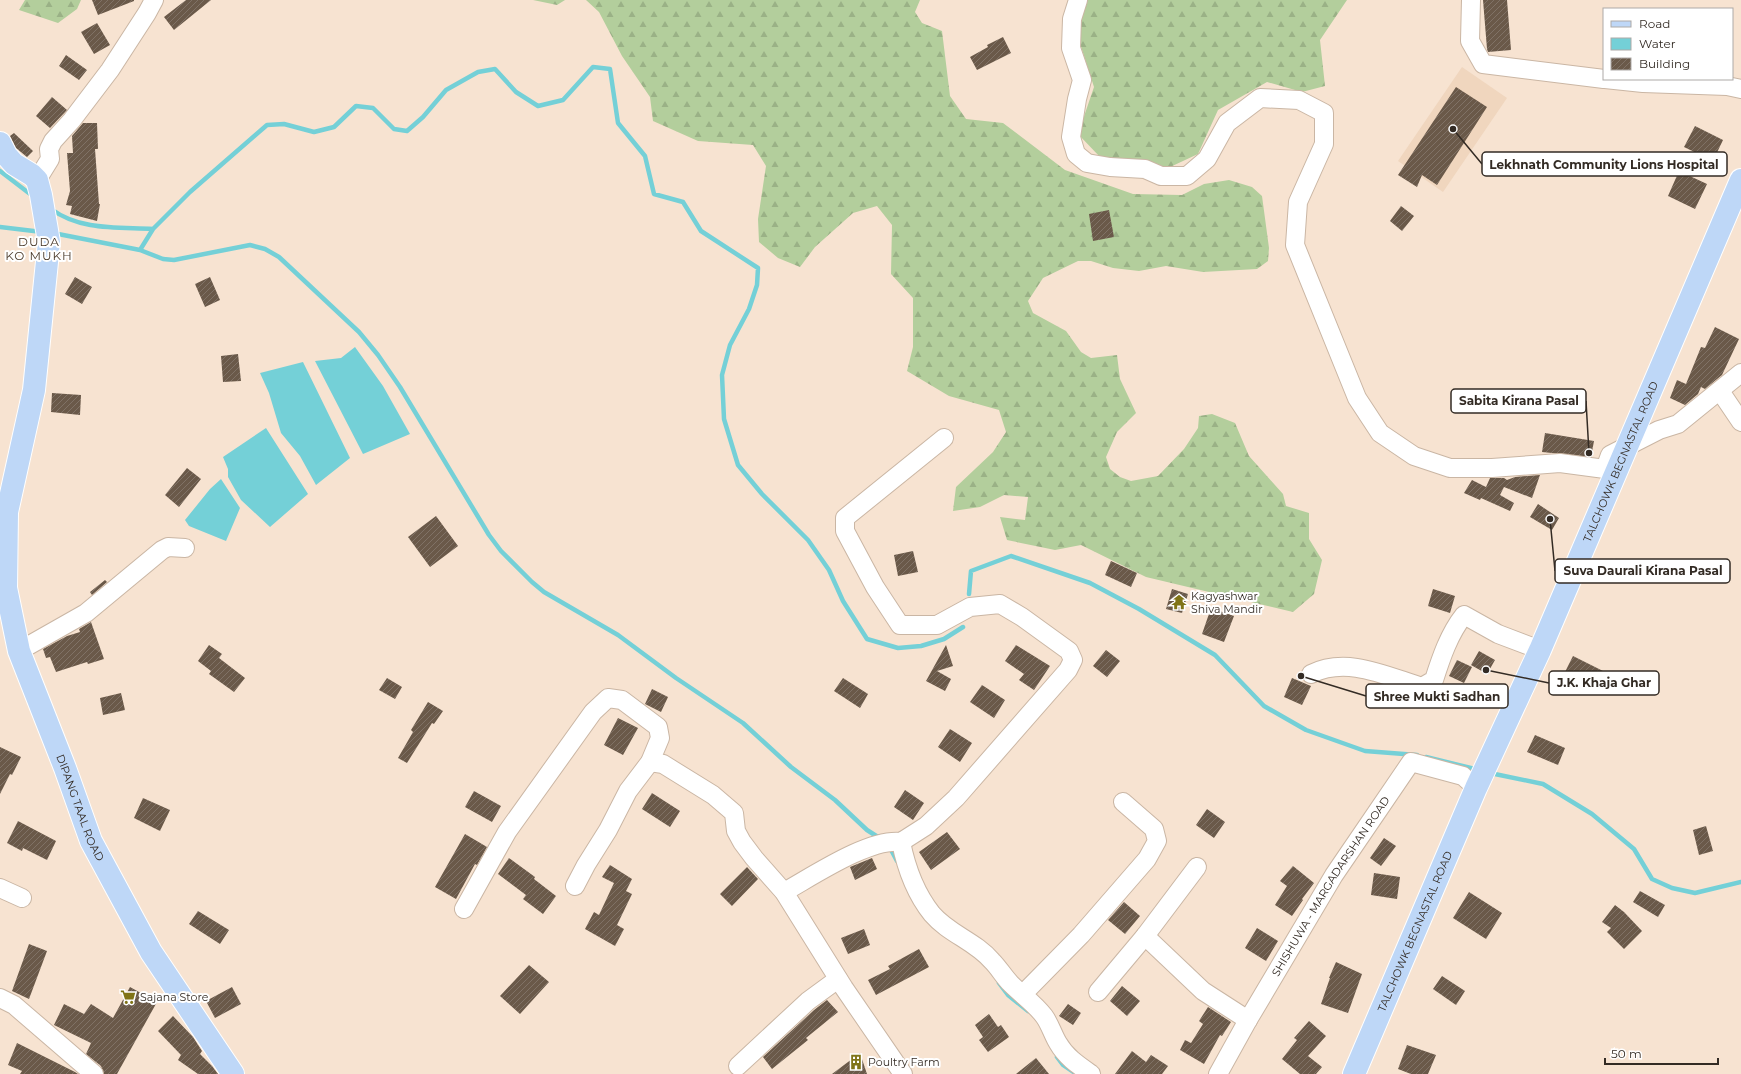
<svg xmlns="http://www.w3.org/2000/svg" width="1741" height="1074" font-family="Montserrat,sans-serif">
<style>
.built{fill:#f0d6be}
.forest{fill:url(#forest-firs)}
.water{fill:#74d0d7}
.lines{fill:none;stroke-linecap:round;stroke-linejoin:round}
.stream{stroke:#74d0d7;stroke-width:4.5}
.building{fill:url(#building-hatch)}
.minor-casing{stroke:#cab6a4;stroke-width:20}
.major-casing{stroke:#fff;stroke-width:24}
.minor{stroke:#fff;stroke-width:18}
.major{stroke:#bed7f7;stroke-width:22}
.labels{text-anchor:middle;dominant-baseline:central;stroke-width:4;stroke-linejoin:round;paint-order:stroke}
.street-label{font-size:11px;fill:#332b24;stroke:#fff}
.poi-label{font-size:11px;fill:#332b24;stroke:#fff;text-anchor:start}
.neighbourhood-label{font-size:12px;letter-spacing:1px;fill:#483829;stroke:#fff}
.leader{fill:none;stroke:#332b24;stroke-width:1.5}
.callout-dot{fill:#332b24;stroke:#fff;stroke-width:1.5}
.callout{fill:#fff;stroke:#332b24;stroke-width:1.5}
.callout-label{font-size:12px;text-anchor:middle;font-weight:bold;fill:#332b24}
</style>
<defs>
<pattern id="forest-firs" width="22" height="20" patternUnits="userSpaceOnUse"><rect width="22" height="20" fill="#b3ce9c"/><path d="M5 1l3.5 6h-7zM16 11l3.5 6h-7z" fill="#9ab186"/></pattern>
<pattern id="building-hatch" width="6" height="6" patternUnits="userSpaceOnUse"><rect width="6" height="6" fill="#6a5949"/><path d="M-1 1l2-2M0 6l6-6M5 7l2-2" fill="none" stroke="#807266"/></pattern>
</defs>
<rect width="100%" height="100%" fill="#f7e3d1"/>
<path class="built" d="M 1462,67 L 1507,98 L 1443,192 L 1398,161 Z"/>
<path class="forest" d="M 25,0 L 81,0 L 77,9 L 58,23 L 19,10 Z
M 533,0 L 565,0 L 557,5 Z
M 586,0 L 920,0 L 915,12 L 922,23 L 942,31 L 950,96 L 966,119 L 1003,123 L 1065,170 L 1133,194 L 1182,195 L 1204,184 L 1229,180 L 1252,187 L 1262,196 L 1269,248 L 1268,261 L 1257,269 L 1203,272 L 1166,266 L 1139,271 L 1113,268 L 1091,261 L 1078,261 L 1043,278 L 1028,301 L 1033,313 L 1066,331 L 1081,352 L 1091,358 L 1117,355 L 1120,379 L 1136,413 L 1117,432 L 1106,457 L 1110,469 L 1120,477 L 1131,481 L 1158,476 L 1184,449 L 1198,428 L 1199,416 L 1212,414 L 1235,423 L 1249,456 L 1283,494 L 1286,506 L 1309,513 L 1309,539 L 1322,560 L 1314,594 L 1293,612 L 1146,577 L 1081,545 L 1055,550 L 1007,540 L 1000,517 L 1025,520 L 1028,497 L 1004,495 L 980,507 L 953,511 L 956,487 L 993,452 L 1006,432 L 999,410 L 949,396 L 907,371 L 913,347 L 913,298 L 891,274 L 892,225 L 877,206 L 853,213 L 815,247 L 800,267 L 778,258 L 759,242 L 758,219 L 766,166 L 753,145 L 698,141 L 653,121 L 650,97 L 622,56 L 599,12 Z
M 1085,0 L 1347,0 L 1320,40 L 1325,86 L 1302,92 L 1267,82 L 1218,110 L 1198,154 L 1168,168 L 1100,157 L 1078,134 L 1094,87 L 1076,31 Z"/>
<path class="water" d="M 355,347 L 383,386 L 410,434 L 363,454 L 315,361 L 341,358 Z
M 303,362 L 350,458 L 316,485 L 300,456 L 281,433 L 269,393 L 260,373 Z
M 266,428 L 308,494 L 270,527 L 241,500 L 228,477 L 228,469 L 223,457 Z
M 221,479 L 240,508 L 226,541 L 189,526 L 185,520 L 210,489 Z"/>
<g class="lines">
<path class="stream" d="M 0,171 L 34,197
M 51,209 C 81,231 118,227 153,229 L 190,192 L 267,125 L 284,124 L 314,132 L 334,127 L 356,106 L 373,108 L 394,129 L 407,131 L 423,117 L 446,90 L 478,72 L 495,69 L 516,92 L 538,106 L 563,100 L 593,67 L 610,69 L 618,123 L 645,156 L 654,194 L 683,202 L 701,231 L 758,268 L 757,285 L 749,309 L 730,345 L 722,375 L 724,419 L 738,465 L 762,494 L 808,540 L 829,570 L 843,601 L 867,639 L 898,648 L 921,646 L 944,639 L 963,627
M 0,227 L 42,232
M 53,233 L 140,250 L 153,229
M 140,250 L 163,259 L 174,260 L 250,245 L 265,249 L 279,257 L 359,332 L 378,355 L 400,387 L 489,535 L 501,551 L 532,582 L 544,592 L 618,635 L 676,678 L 743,723 L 791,767 L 835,800 L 867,830 L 881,839
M 969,594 L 971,571 L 1011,556 L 1090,583 L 1139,609 L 1215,655 L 1264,706 L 1306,730 L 1365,751 L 1417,755
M 1426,757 L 1479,770
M 1490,773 L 1543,784 L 1592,814 L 1634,849 L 1652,879 L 1672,888 L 1695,893 L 1741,882
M 889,846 L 897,861
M 999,983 L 1008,995 L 1028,1011
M 1057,1057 L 1063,1065 L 1075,1073"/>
</g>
<path class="building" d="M 92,0 L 134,0 L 134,1 L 98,15 Z
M 186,0 L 211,0 L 174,30 L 164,17 Z
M 1483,0 L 1507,0 L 1511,50 L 1488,52 L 1487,49 Z
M 97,23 L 110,45 L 94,54 L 81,32 Z
M 1003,37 L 1011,53 L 977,70 L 970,57 L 988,47 L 987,45 Z
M 66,55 L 87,70 L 79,80 L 59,66 Z
M 1456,87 L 1487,107 L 1437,185 L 1422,175 L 1417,187 L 1398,175 Z
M 52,97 L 67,110 L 50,128 L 36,116 Z
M 83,123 L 97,123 L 98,149 L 95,149 L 99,204 L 100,204 L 97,221 L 70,214 L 72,206 L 66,205 L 70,191 L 67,153 L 73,153 L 72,136 Z
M 1695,126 L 1723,140 L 1713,161 L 1684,147 Z
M 14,133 L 33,151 L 27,157 L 16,148 L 10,136 Z
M 1679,171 L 1707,184 L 1695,209 L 1668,196 Z
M 1401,206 L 1414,216 L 1402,231 L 1390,221 Z
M 1109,210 L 1114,237 L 1093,241 L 1089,214 Z
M 75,277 L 92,287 L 82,304 L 65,294 Z
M 210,277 L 220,300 L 205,307 L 195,284 Z
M 1715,327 L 1739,339 L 1722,375 L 1705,389 L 1701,387 L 1698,394 L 1685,405 L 1670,398 L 1677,380 L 1686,384 L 1701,347 L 1705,348 Z
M 238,354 L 241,381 L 223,382 L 221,356 Z
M 52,393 L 81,395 L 80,415 L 51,412 Z
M 1545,433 L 1594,441 L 1591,457 L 1542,452 Z
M 187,468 L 201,479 L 179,507 L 165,495 Z
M 1540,475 L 1532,498 L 1504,487 L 1500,495 L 1514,503 L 1510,511 L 1481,498 L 1480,500 L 1464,493 L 1472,480 L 1486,487 L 1490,478 L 1504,478 L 1507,480 L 1515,477 Z
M 1538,504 L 1559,518 L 1552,530 L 1530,517 Z
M 436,516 L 458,546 L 430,567 L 408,537 Z
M 913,551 L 918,572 L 898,576 L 894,555 Z
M 1111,561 L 1137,573 L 1131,587 L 1105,575 Z
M 105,580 L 107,582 L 92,595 L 90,592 Z
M 1172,589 L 1188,594 L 1182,613 L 1166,609 Z
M 1433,589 L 1455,596 L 1450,613 L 1428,606 Z
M 1211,608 L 1234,616 L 1224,642 L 1202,634 Z
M 91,622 L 104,659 L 88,664 L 87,662 L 56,672 L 50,657 L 46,658 L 43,649 L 67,636 L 80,632 L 79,629 Z
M 209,645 L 222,654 L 219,658 L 245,678 L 234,692 L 209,674 L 211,671 L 198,661 Z
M 946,645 L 953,666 L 937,671 L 951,679 L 945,691 L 926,681 Z
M 1016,645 L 1050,666 L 1034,690 L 1019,680 L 1024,674 L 1005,661 Z
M 1106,650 L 1120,661 L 1107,677 L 1093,666 Z
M 1479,651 L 1495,660 L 1487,674 L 1471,665 Z
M 1573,656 L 1607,673 L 1596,694 L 1562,678 Z
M 1457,660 L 1472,667 L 1464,683 L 1449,676 Z
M 387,678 L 402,687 L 395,699 L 379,690 Z
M 843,678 L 868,694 L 860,708 L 834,691 Z
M 1292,678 L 1311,686 L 1302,705 L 1284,697 Z
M 982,685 L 1005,700 L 994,718 L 970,702 Z
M 652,689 L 668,697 L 661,712 L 645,704 Z
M 121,693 L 125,710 L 103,715 L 100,698 Z
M 428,702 L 443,711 L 434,724 L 432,723 L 407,763 L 398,758 L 413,732 L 411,730 Z
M 618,718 L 638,728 L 623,755 L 604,745 Z
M 950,729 L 972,743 L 960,762 L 938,747 Z
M 1535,735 L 1565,748 L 1558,765 L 1527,752 Z
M 0,747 L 21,757 L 12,775 L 10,774 L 0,794 Z
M 905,790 L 924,803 L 913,820 L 894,807 Z
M 474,791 L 501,806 L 492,822 L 465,807 Z
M 652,793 L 680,811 L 670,827 L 642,809 Z
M 143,798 L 170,810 L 160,831 L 134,818 Z
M 1207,809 L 1225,822 L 1214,838 L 1196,825 Z
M 18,821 L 56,841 L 47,860 L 23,848 L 22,851 L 7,843 Z
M 1706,826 L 1713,851 L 1699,855 L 1693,830 Z
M 947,832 L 960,849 L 931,870 L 919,852 Z
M 465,834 L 487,847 L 477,865 L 475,864 L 456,899 L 435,887 Z
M 1384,838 L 1396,846 L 1381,866 L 1370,858 Z
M 509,858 L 535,877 L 534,879 L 556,896 L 543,914 L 523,899 L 526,895 L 498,874 Z
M 872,858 L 877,869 L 855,880 L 850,867 Z
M 610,865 L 632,879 L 626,891 L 632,894 L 617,925 L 624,929 L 615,946 L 585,929 L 594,912 L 599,915 L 614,883 L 602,877 Z
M 1293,866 L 1314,883 L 1302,899 L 1303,900 L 1292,916 L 1275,905 L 1287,886 L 1280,881 Z
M 747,867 L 758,879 L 732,906 L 720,894 Z
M 1374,873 L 1400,877 L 1397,899 L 1371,895 Z
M 1640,891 L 1665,905 L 1658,917 L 1633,902 Z
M 1469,892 L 1502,913 L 1486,939 L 1453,918 Z
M 1124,902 L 1140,916 L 1125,934 L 1108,920 Z
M 1615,905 L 1624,912 L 1642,931 L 1624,949 L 1607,932 L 1611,928 L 1602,922 Z
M 198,911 L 229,930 L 220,944 L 189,924 Z
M 1257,928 L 1278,941 L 1266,961 L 1245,948 Z
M 864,929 L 870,945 L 848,954 L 841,938 Z
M 29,944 L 47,951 L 29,999 L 12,991 Z
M 919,949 L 929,967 L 876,995 L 868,980 L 890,969 L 888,966 Z
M 1336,962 L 1362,974 L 1348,1013 L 1321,1004 L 1330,978 L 1329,978 Z
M 529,965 L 549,982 L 520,1014 L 500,996 Z
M 1442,976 L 1465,991 L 1456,1005 L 1433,989 Z
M 1122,986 L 1140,1001 L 1127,1016 L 1110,1001 Z
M 130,987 L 157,1002 L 117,1074 L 104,1074 L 101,1066 L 86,1054 L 91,1043 L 54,1025 L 64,1004 L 84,1014 L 91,1004 L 113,1018 Z
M 232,987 L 241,1004 L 215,1018 L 206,1001 Z
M 827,1000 L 838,1012 L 806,1038 L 808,1040 L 772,1069 L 763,1057 L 814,1010 Z
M 1068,1004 L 1081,1013 L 1073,1025 L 1059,1016 Z
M 1208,1007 L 1231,1022 L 1222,1036 L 1220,1035 L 1204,1064 L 1180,1050 L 1185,1040 L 1191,1043 L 1203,1024 L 1199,1021 Z
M 989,1014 L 998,1027 L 1001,1025 L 1009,1037 L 988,1052 L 979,1040 L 983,1037 L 975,1025 Z
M 173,1016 L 193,1037 L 202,1051 L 200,1054 L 212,1066 L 218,1074 L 198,1074 L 178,1060 L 181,1055 L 158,1031 Z
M 1309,1021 L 1326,1036 L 1308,1056 L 1322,1067 L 1316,1074 L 1300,1074 L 1282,1059 L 1297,1040 L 1294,1038 Z
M 17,1043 L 75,1072 L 78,1074 L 20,1074 L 22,1071 L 8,1065 Z
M 1407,1045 L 1436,1055 L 1428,1074 L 1411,1074 L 1398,1069 Z
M 1132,1051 L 1146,1062 L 1151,1055 L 1168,1066 L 1162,1074 L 1115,1074 Z
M 860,1053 L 867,1074 L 832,1074 Z
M 1036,1058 L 1049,1074 L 1016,1074 Z"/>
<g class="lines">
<g class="minor-casing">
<g id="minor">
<path d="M 1078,0 L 1072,19 L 1071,48 L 1082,80 L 1077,99 L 1071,137 L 1076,154 L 1087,163 L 1110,167 L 1145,169 L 1161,176 L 1187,176 L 1207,159 L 1227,123 L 1260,98 L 1299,100 L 1324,113 L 1324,144 L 1298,202 L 1295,245 L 1357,398 L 1380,433 L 1414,456 L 1450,468 L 1492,468 L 1560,463 L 1605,469 L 1610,455 L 1659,430 L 1678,424 L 1741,373"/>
<path d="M 1471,0 L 1470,41 L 1483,64 L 1604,79"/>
<path d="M 1605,79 L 1643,83 L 1727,86 L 1741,89"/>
<path d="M 37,180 L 50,159 L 49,149 L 53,141 L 72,120 L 110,70 L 147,13 L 154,0"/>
<path d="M 1720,391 L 1741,422"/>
<path d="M 19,651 L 86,613 L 162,550 L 168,547 L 185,548"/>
<path d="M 1311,674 C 1347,656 1386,676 1422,687 L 1434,680 C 1441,658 1449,634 1464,615 L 1498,634 L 1540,650"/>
<path d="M 650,762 L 663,764 L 713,795 L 734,813 L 736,831 L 742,842 L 754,858 L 784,892 L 844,988 L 903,1074"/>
<path d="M 901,842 C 906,867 916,894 932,914 C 949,934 975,941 992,961 C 999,968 1004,977 1011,984 C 1022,995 1035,1004 1044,1016 C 1050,1024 1053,1035 1058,1043 C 1066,1057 1078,1065 1091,1074"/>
<path d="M 0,888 L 22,898"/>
<path d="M 784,892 C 813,876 869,838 901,842 L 926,826 L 956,798 L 1068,670 L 1073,660 L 1069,651 L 1022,617 L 1000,604 L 970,607 L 937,625 L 900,625 L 875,587 L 845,531 L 845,518 L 944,438"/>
<path d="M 464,909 L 507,832 L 593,712 L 608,698 L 622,700 L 658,727 L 660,738 L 650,762 L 628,791 L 608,830 L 586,865 L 575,886"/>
<path d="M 1145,936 L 1203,991 L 1248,1020"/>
<path d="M 1098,992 L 1145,936 L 1197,867"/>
<path d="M 1023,994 L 1081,935 L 1147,859 L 1157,841 L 1154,829 L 1123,802"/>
<path d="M 0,998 L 14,1005 L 94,1074"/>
<path d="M 738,1066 L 808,1001 L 838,979"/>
<path id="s1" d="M 1218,1074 L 1248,1020 L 1334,875 L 1411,762 L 1463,776 L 1476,788"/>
</g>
</g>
<g class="major-casing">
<g id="major">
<path id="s2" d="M 0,143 L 6,155 L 14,164 L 32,175 L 37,180 L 41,195 L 49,242 L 34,390 L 7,512 L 6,588 L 19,651 L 65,768 L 91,841 L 151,952 L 233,1074"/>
<path id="s3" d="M 1354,1074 L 1476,788 L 1540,650 L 1741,180"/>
</g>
</g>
<use href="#minor" class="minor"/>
<use href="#major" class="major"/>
</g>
<defs>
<g id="temple-bare" transform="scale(1.2)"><path d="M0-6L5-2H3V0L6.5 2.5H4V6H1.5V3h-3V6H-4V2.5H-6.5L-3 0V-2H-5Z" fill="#807417" stroke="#fff" stroke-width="2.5" paint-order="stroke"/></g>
<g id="supermarket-bare" transform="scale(1.2)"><path d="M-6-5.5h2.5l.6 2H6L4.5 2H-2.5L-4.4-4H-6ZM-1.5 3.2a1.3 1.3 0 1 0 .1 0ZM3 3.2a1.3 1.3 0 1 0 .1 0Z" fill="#807417" stroke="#fff" stroke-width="2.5" paint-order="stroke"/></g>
<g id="building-bare" transform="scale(1.2)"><path d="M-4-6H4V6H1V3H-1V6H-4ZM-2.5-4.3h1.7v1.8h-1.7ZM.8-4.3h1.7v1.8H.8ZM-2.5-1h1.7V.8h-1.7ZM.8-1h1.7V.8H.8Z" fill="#807417" stroke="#fff" stroke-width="2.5" paint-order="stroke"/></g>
</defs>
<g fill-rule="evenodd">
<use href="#temple-bare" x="1179" y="602"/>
<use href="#supermarket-bare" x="128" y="997"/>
<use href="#building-bare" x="856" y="1062"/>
</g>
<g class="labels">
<g class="street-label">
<text stroke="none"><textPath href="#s3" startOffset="668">TALCHOWK BEGNASTAL ROAD</textPath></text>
<text stroke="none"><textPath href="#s2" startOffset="699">DIPANG TAAL ROAD</textPath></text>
<text stroke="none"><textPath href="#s1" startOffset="219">SHISHUWA - MARGADARSHAN ROAD</textPath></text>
<text stroke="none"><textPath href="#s3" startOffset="155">TALCHOWK BEGNASTAL ROAD</textPath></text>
</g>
<g class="poi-label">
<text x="1191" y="596">Kagyashwar<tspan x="1191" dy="13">Shiva Mandir</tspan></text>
<text x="140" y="997">Sajana Store</text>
<text x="868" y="1062">Poultry Farm</text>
</g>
<g class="neighbourhood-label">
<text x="39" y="241">DUDA<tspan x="39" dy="14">KO MUKH</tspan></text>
</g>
</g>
<path class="leader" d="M1453 129L1482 164M1589 453L1586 401M1550 519L1555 571M1486 670L1549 683M1301 676L1366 696"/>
<g class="callout-dot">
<circle cx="1453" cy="129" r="4"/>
<circle cx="1589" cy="453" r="4"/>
<circle cx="1550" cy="519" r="4"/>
<circle cx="1486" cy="670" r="4"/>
<circle cx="1301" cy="676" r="4"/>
</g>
<g class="callout">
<rect x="1482" y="152" width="245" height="24" rx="4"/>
<rect x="1451" y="389" width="135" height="24" rx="4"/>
<rect x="1555" y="559" width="175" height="24" rx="4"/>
<rect x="1549" y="671" width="110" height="24" rx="4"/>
<rect x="1366" y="684" width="142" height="24" rx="4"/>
</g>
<g class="callout-label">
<text x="1604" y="169">Lekhnath Community Lions Hospital</text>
<text x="1519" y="405">Sabita Kirana Pasal</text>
<text x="1643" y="575">Suva Daurali Kirana Pasal</text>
<text x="1604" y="687">J.K. Khaja Ghar</text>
<text x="1437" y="701">Shree Mukti Sadhan</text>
</g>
<rect x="1603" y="8" width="130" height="72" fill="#ffffff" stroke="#adaaa7"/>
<rect x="1611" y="21" width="20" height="6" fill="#bed7f7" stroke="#adaaa7"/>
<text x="1639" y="28" font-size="12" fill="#332b24">Road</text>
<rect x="1611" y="38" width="20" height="12" fill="#74d0d7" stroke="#adaaa7"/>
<text x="1639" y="48" font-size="12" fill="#332b24">Water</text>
<rect x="1611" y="58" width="20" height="12" fill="url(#building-hatch)" stroke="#adaaa7"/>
<text x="1639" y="68" font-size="12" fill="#332b24">Building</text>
<path d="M1605 1058v6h113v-6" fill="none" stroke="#332b24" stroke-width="2"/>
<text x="1611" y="1058" font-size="12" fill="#332b24" stroke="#ffffff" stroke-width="3" paint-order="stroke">50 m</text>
</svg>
